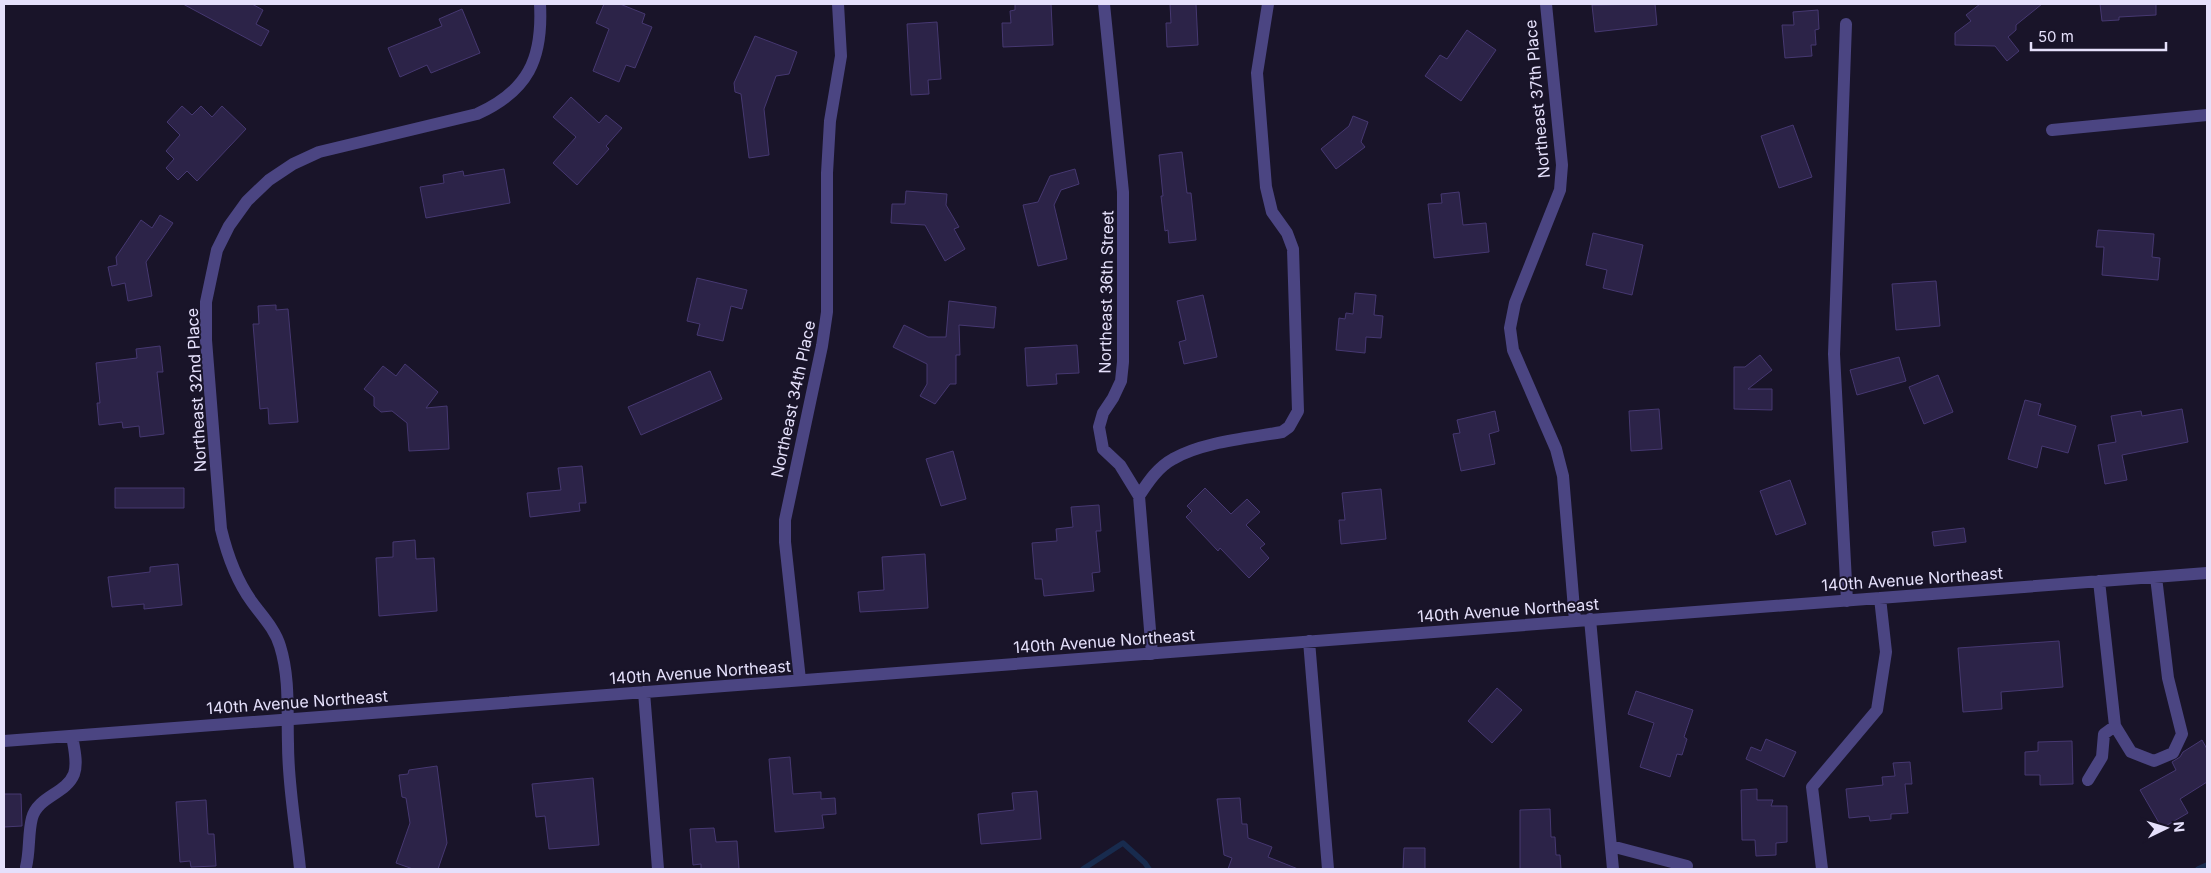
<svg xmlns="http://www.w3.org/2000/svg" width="2211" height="873" font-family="Inter,sans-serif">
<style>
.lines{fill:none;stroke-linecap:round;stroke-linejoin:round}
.stream{stroke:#182b4e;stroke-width:5.5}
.building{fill:#2c2348;stroke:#463871}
.minor{stroke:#4b4582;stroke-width:12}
.labels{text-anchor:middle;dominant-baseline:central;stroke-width:4;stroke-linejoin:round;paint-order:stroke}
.street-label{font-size:16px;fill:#e5e0fb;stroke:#191429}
</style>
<rect width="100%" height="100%" fill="#191429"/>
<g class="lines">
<path class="stream" d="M 1083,869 L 1123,843 L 1145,863 L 1149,869
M 2198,869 L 2207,865"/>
</g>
<path class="building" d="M 183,4 L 252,4 L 263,10 L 256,24 L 269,31 L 261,46 Z
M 604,4 L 620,4 L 645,14 L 642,23 L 652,27 L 635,68 L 626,65 L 619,82 L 593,71 L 609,29 L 596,23 Z
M 1015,4 L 1051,4 L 1053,45 L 1003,47 L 1002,23 L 1011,23 L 1010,11 L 1015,10 Z
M 1170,4 L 1196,4 L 1198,45 L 1167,47 L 1166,23 L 1171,23 Z
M 1655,4 L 1657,25 L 1595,32 L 1592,5 Z
M 1980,4 L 2042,4 L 2016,25 L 2016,30 L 2008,37 L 2019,51 L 2007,61 L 1995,46 L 1955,45 L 1955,33 L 1971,21 L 1966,15 Z
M 2100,4 L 2156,4 L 2156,15 L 2119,17 L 2119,20 L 2102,21 Z
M 462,9 L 480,53 L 431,73 L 427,65 L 400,77 L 388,48 L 442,26 L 439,19 Z
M 1818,10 L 1819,29 L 1815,30 L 1816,45 L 1811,45 L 1812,56 L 1785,58 L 1782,25 L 1794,25 L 1793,12 Z
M 937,22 L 941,79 L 928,80 L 929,94 L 911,95 L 907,24 Z
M 1467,30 L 1496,50 L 1461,101 L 1425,76 L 1440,55 L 1447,59 Z
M 755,36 L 797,52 L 789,74 L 776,76 L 764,109 L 769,155 L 749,158 L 741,94 L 735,92 L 734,83 Z
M 571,97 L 599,123 L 606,115 L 622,128 L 606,146 L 609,149 L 577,185 L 553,163 L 576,137 L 553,117 Z
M 182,106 L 192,115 L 201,106 L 212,117 L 222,106 L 246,129 L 197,181 L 187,171 L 178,180 L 166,168 L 174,159 L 166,151 L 180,135 L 167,122 Z
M 1353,116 L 1368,122 L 1361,142 L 1365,147 L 1336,169 L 1321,149 L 1349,126 Z
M 1793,125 L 1812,177 L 1779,188 L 1761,136 Z
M 1182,152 L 1187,193 L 1191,193 L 1196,240 L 1169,243 L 1168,230 L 1165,231 L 1161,196 L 1163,196 L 1159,155 Z
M 504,169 L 510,203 L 426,218 L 420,187 L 444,183 L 443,175 L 463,171 L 464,176 Z
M 1075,169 L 1079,184 L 1061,190 L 1054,205 L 1067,259 L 1038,266 L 1023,205 L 1038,202 L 1050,176 Z
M 906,191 L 947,194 L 946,205 L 959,227 L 954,229 L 965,249 L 945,261 L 925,225 L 891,223 L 892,204 L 905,204 Z
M 1459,192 L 1463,225 L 1486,223 L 1489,252 L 1434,258 L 1428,204 L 1442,203 L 1441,194 Z
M 160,215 L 173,223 L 146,262 L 152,296 L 128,301 L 125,283 L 112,286 L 108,267 L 117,265 L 116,257 L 141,220 L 152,228 Z
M 2098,230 L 2154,234 L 2152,257 L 2160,258 L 2158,280 L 2102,275 L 2104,247 L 2096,247 Z
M 1593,233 L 1643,245 L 1632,295 L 1603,288 L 1607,270 L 1586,265 Z
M 697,278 L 747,290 L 742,309 L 731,306 L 723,341 L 697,335 L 700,324 L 687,321 Z
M 1936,281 L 1940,326 L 1896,330 L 1892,284 Z
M 1355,293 L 1376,295 L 1374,315 L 1383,316 L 1381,338 L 1366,337 L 1365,353 L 1336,350 L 1339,318 L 1345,319 L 1346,313 L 1353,314 Z
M 1203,295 L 1217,357 L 1184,364 L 1179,342 L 1186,340 L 1177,301 Z
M 949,301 L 996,307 L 994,328 L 959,325 L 960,355 L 956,355 L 956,384 L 950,384 L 935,404 L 920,396 L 927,384 L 927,364 L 893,347 L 904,325 L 928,337 L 946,337 Z
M 276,305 L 276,310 L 288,309 L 298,422 L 269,424 L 268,408 L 260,409 L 253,324 L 259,324 L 258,306 Z
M 1077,345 L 1079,373 L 1056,374 L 1057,384 L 1027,386 L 1025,348 Z
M 160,346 L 163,372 L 157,372 L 164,434 L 140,437 L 139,426 L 123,428 L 122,422 L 99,425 L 97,403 L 100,403 L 96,363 L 137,358 L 136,349 Z
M 1760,355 L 1772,370 L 1748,389 L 1772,389 L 1772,410 L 1734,409 L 1734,367 L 1745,367 Z
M 1899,357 L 1906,381 L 1857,395 L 1850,370 Z
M 405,364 L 438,392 L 426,408 L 447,406 L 449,449 L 409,451 L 407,423 L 392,411 L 381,412 L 374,406 L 374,397 L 364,389 L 383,366 L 396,376 Z
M 710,371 L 722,399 L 641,435 L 628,407 Z
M 1938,375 L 1953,412 L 1924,424 L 1909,387 Z
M 2025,400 L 2041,404 L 2038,415 L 2076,426 L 2068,453 L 2042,446 L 2037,468 L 2008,459 Z
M 1659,409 L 1662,449 L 1631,451 L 1629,411 Z
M 2182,409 L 2188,442 L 2122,455 L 2127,480 L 2105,484 L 2098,445 L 2116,442 L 2111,416 L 2141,411 L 2142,416 Z
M 1495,411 L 1499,431 L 1489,434 L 1495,464 L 1461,471 L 1453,434 L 1460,433 L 1457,420 Z
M 953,451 L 966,499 L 941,506 L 926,459 Z
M 582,466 L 586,503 L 579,503 L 580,511 L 530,517 L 527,493 L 561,490 L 558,468 Z
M 1790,480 L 1806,524 L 1776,535 L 1760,491 Z
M 115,488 L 184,488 L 184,508 L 115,508 Z
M 1205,488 L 1231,514 L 1247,499 L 1260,512 L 1246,525 L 1265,544 L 1260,548 L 1269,558 L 1249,578 L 1220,548 L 1218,551 L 1186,517 L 1192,511 L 1187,506 Z
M 1381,489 L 1386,539 L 1341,544 L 1339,520 L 1345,520 L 1342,493 Z
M 1099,505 L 1101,531 L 1096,531 L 1100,572 L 1092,573 L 1094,591 L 1044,596 L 1042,579 L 1035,579 L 1032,543 L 1057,541 L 1056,529 L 1073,527 L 1071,507 Z
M 1964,528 L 1966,542 L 1934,546 L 1932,532 Z
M 415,540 L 416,559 L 434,558 L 437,611 L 379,616 L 376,558 L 393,557 L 393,542 Z
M 925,554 L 928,608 L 860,612 L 858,592 L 884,590 L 882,557 Z
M 178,564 L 182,605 L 144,609 L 144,604 L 112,607 L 108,577 L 150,572 L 150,567 Z
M 2059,641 L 2063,687 L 2001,692 L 2002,709 L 1963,712 L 1958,648 Z
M 1497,688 L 1522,710 L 1492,743 L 1468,721 Z
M 1636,691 L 1693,710 L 1684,737 L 1687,739 L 1682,755 L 1677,754 L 1670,777 L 1640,767 L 1654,723 L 1628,714 Z
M 1766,739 L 1796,752 L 1784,777 L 1746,759 L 1751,747 L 1761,751 Z
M 2202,740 L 2207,749 L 2207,782 L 2180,799 L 2188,813 L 2162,828 L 2140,790 L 2176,770 L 2172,762 L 2180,757 L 2183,752 Z
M 2072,741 L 2073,784 L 2040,785 L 2040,775 L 2025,775 L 2025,752 L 2038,751 L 2038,742 Z
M 790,757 L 793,794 L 821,792 L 821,799 L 835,798 L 836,814 L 822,815 L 824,828 L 775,832 L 769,759 Z
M 1910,762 L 1912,784 L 1905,784 L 1908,813 L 1891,814 L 1891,819 L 1870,821 L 1869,816 L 1849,818 L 1846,789 L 1883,785 L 1882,777 L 1895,776 L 1893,763 Z
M 437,766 L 447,843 L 438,869 L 413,869 L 396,863 L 410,823 L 406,798 L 402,797 L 399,775 L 408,774 L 409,770 Z
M 593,778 L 599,845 L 549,849 L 545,816 L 536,817 L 532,784 Z
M 1757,789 L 1757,800 L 1773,800 L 1771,806 L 1787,806 L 1787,842 L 1776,843 L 1776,855 L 1756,856 L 1755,840 L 1742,840 L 1741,790 Z
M 1037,791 L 1041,839 L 981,844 L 978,814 L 1014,810 L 1012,793 Z
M 4,794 L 21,794 L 22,826 L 4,827 Z
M 1240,798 L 1242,824 L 1247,824 L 1248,838 L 1272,847 L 1268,857 L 1298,869 L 1228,869 L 1232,858 L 1224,855 L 1217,799 Z
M 206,800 L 208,834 L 214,834 L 216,866 L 191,867 L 190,861 L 180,862 L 176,802 Z
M 1550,809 L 1551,837 L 1555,837 L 1556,855 L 1560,855 L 1561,869 L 1520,869 L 1520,810 Z
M 714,828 L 716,842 L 737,841 L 739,869 L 701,869 L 701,864 L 693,865 L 690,829 Z
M 1404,848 L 1425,848 L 1425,869 L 1403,869 Z"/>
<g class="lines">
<path class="minor" d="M 1104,4 L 1123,192 L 1123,362 L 1121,381 L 1113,398 L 1103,413 L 1099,427 L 1103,449 L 1120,465 L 1139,496 L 1152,654
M 1546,4 L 1562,165 L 1560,190 L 1515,303 L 1510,328 L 1513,350 L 1556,449 L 1563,476 L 1575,621
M 1846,24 L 1834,354 L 1847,601
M 2052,130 L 2207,115
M 1139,496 C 1148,482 1158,467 1173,459 C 1202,442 1249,438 1282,432 L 1289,427 L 1298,411 L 1293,249 L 1287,233 L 1272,212 L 1266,187 L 1257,73 L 1268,4
M 2099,581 L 2115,726 L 2131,752 L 2154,761 L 2173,753 L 2182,734 L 2168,678 L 2156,577
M 1590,619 L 1613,869
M 1309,641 L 1328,869
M 800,680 L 785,542 L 785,520 L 822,346 L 827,312 L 827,173 L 830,121 L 841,56 L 838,4
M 644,692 L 658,869
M 4,741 L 2207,573
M 2088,780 L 2102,757 L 2104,734 L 2115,726
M 1611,846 L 1687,866
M 26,867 C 30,851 28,833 32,818 C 38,796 66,794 74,774 C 78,763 74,748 72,736
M 300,869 C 296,828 288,786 288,744 C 287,712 290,678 280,646 C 275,629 262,616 252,602 C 236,580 227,554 221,529 L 206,340 L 206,302 L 217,250 L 229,226 L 247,201 L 269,180 L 293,164 L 319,152 L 477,114 C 528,91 543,59 540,4
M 1822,869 L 1812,787 L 1877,710 L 1886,652 L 1880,598"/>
</g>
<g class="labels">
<g class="street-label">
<text transform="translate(1537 99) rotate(-95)">Northeast 37th Place</text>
<text transform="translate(1106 292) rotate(-89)">Northeast 36th Street</text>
<text transform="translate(196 390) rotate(-93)">Northeast 32nd Place</text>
<text transform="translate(793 399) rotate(-78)">Northeast 34th Place</text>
<text transform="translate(1912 579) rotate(-4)">140th Avenue Northeast</text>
<text transform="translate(1508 610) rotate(-4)">140th Avenue Northeast</text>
<text transform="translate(1104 641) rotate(-4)">140th Avenue Northeast</text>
<text transform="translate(700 672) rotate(-4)">140th Avenue Northeast</text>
<text transform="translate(297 702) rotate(-4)">140th Avenue Northeast</text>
</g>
</g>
<rect width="2211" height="873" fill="none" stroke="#e5e0fb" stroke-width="10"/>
<g transform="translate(2166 828) rotate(85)" stroke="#191429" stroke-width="4" paint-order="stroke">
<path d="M0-4L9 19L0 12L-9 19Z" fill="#e5e0fb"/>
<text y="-8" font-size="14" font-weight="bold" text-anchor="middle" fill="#e5e0fb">N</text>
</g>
<path d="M2031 42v8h135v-8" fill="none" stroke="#e5e0fb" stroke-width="2.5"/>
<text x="2038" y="42" font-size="15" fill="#e5e0fb" stroke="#191429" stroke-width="4" paint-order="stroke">50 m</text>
</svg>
